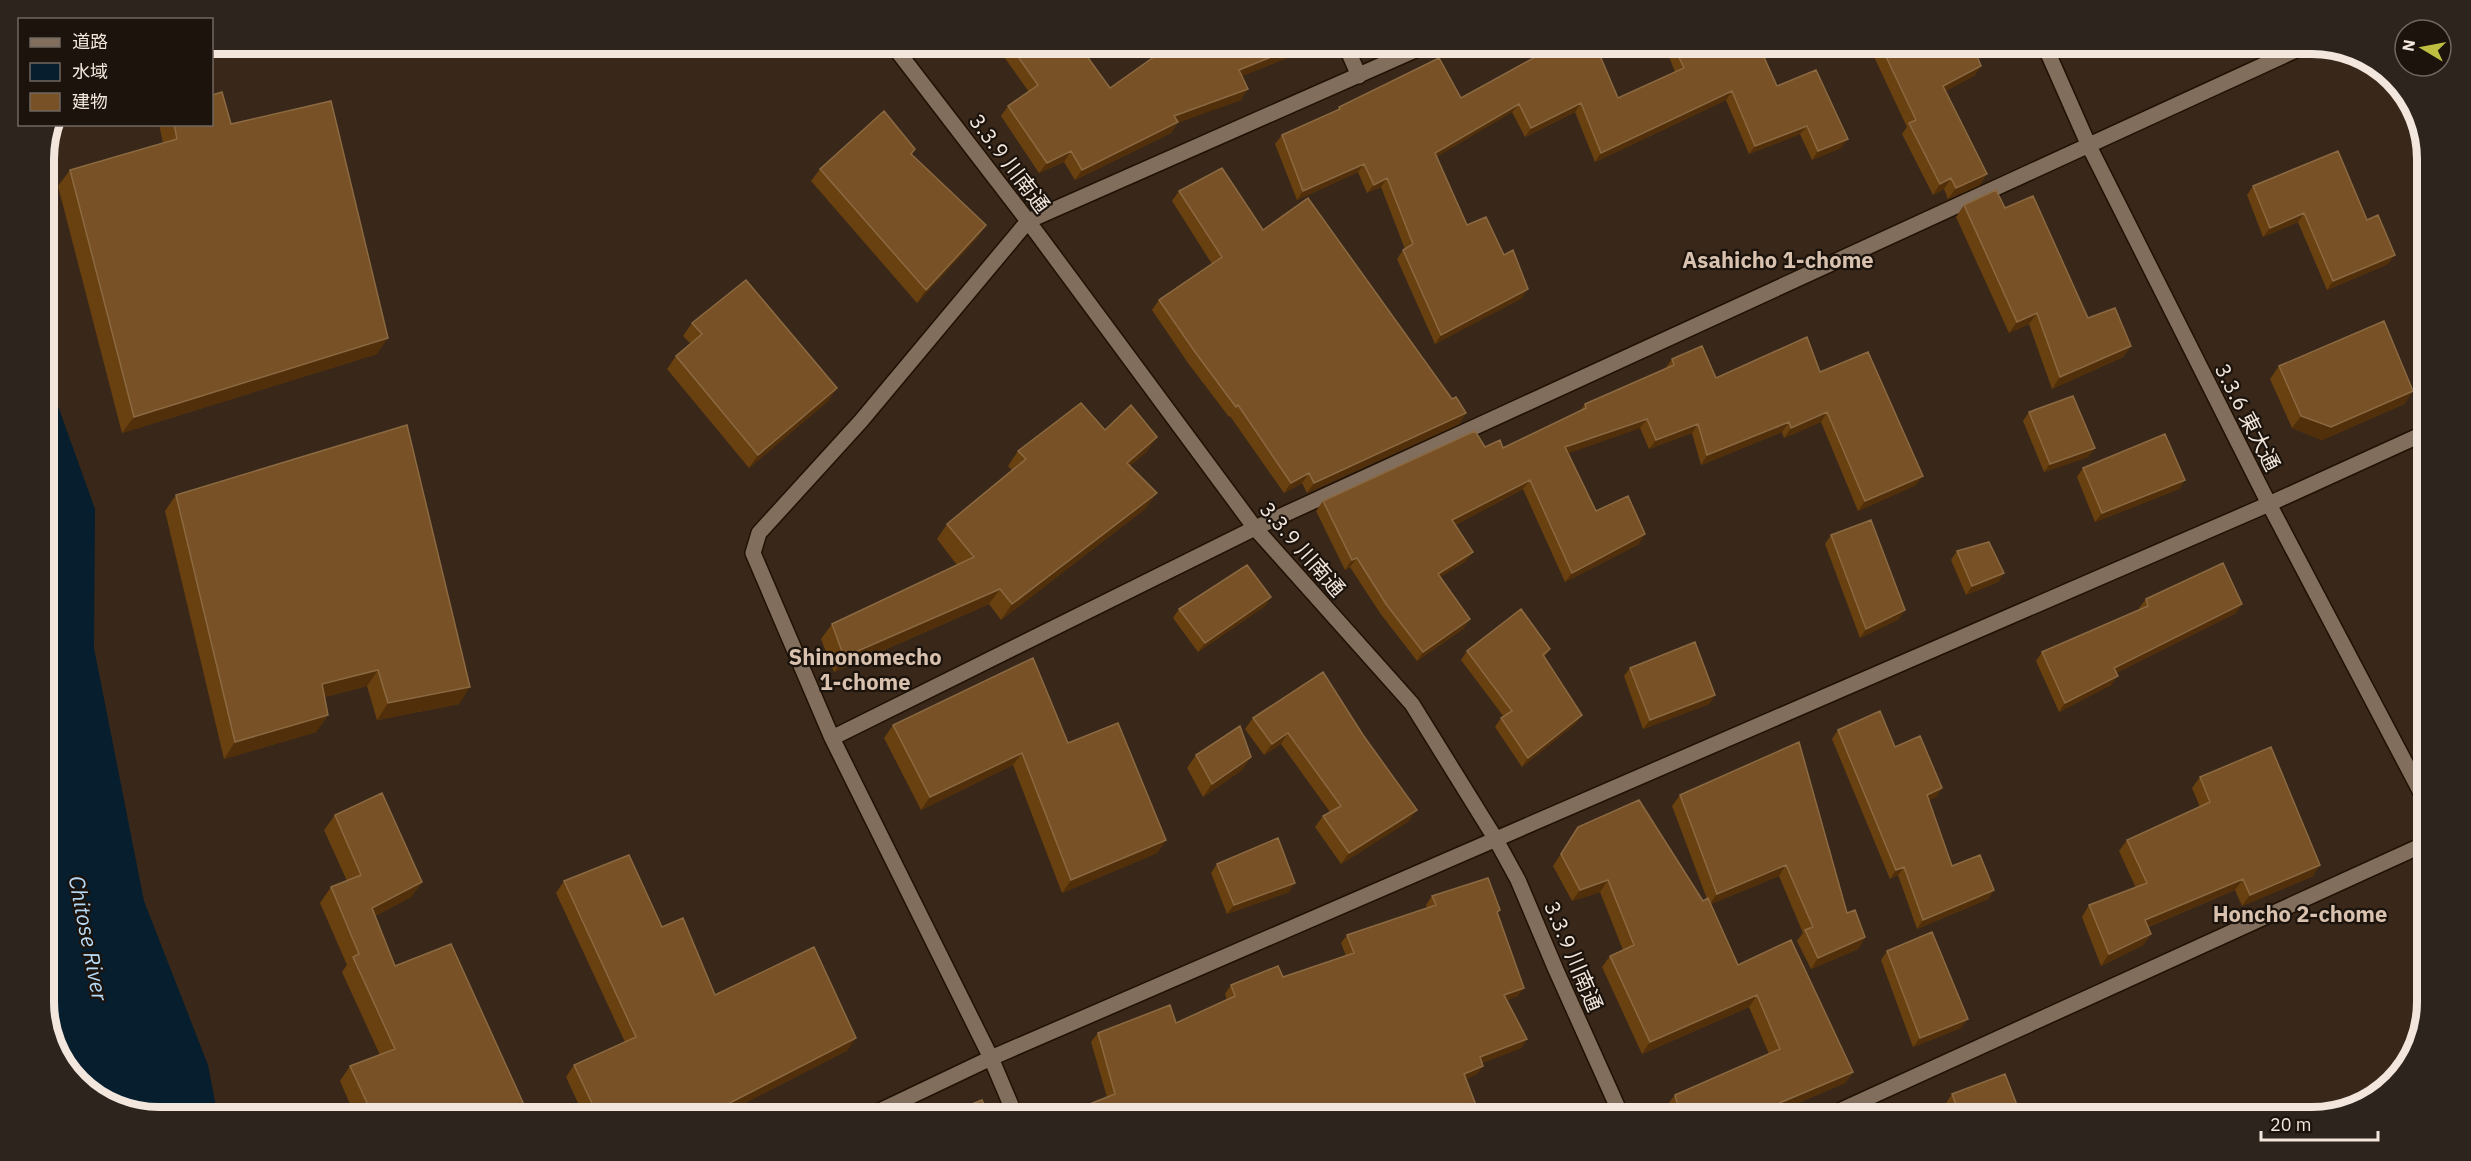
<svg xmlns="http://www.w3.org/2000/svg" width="2471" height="1161" font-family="'IBM Plex Sans','Noto Sans JP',sans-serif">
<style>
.water{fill:#061e2e}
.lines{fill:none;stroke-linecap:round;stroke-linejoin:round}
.minor-casing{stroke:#201103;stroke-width:18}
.minor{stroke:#826e5d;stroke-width:15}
.wall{fill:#69400f}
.shaded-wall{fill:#502f0a}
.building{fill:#785226;stroke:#8b6942;stroke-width:1.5}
.labels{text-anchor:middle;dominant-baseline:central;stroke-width:4.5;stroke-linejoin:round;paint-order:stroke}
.street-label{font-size:21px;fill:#f2e6dd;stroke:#1b130c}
.neighbourhood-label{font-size:22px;font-weight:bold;fill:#d8c2af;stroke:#1b130c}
.water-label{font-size:22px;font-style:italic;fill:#b6daf6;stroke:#1b130c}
.rim{fill:none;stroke:#f2e6dd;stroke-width:8}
</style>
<rect width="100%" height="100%" fill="#392819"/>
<path class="water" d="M 44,367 L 95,509 L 94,648 L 144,901 L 208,1065 L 218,1117 L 159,1117 L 115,1109 L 63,1066 L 44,1010 Z"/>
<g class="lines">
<g class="minor-casing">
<path id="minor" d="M 892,44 L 1028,221 L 1255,528 L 1412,704 L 1495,838 L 1518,880 L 1556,970 L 1622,1117
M 1345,44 L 1359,76
M 2044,44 L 2089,146 L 2269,504 L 2427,804
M 832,738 L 1255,528 L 2309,44
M 867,1117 L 991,1058 L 2269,504 L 2427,432
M 1016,1117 L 991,1058 L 832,738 L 753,553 L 759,533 L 861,421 L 1028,221 L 1429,44
M 1826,1117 L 2427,843"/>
</g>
<use href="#minor" class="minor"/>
</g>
<path class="wall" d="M 995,44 L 1080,44 L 1079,44 L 1110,88 L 1156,56 L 1151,44 L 1321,44 L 1242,76 L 1241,100 L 1178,122 L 1171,133 L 1075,180 L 1064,162 L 1039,173 L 1001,116 L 1008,106 L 1029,92 Z
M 1535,44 L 1595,44 L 1618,98 L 1675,72 L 1664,44 L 1758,44 L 1777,86 L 1841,148 L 1812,160 L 1800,134 L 1749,154 L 1726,100 L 1595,162 L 1575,112 L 1525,137 L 1512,112 L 1436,157 L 1467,225 L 1522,298 L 1435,344 L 1397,259 L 1403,250 L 1405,249 L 1381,187 L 1367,193 L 1358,172 L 1297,200 L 1275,144 L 1282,135 L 1337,111 L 1339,107 L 1461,98 L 1540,54 Z
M 1843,44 L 1864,44 L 1847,53 Z
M 1868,44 L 1972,44 L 1981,66 L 1974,76 L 1945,91 L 1980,185 L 1948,199 L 1944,189 L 1933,195 L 1902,134 L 1907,127 Z
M 159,124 L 212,124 L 377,354 L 122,433 L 58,186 L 70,170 L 163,143 Z
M 820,169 L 986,225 L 977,238 L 917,303 L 811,181 Z
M 2253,186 L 2367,220 L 2388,264 L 2327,290 L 2298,222 L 2263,237 L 2247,195 Z
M 1179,191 L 1263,230 L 1452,399 L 1466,413 L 1459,424 L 1307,493 L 1302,483 L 1284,493 L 1230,416 L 1229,417 L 1188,363 L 1152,310 L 1159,300 L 1212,264 L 1172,201 Z
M 1964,205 L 2005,208 L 2088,318 L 2131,346 L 2123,357 L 2052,389 L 2029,324 L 2009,333 L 1956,217 Z
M 2427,249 L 2427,297 L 2414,261 L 2420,253 Z
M 692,323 L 837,388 L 828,401 L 749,468 L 667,369 L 676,356 L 691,344 L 683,336 Z
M 1672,359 L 1716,378 L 1820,372 L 1916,485 L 1858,511 L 1821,422 L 1784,438 L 1782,432 L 1701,465 L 1692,433 L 1649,449 L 1640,428 L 1568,453 L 1596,511 L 1639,544 L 1565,582 L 1523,489 L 1455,525 L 1466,561 L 1440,577 L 1470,619 L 1463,629 L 1417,661 L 1380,613 L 1350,567 L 1345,570 L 1316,511 L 1323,501 L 1485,447 L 1503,448 L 1580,411 L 1585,404 L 1665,369 Z
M 2279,366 L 2413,391 L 2404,404 L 2322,440 L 2292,428 L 2270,379 Z
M 2029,412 L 2095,448 L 2088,457 L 2044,472 L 2023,421 Z
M 1105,430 L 1157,437 L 1146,452 L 1130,466 L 1146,508 L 1001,620 L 989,604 L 834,672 L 821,639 L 832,624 L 957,565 L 937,539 L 947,524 L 1012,470 L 1008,466 L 1018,451 Z
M 2083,468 L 2185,480 L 2179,489 L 2095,522 L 2077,477 Z
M 176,495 L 459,704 L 377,720 L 367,686 L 324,697 L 328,715 L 316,732 L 224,759 L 165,511 Z
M 1831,535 L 1899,619 L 1860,638 L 1825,544 Z
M 1957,551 L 2004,573 L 1998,582 L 1966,595 L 1951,560 Z
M 1271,597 L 1265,606 L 1198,652 L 1173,618 L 1179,609 Z
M 2146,599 L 2236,613 L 2116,673 L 2111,685 L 2059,712 L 2036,661 L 2042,652 L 2140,610 L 2139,608 Z
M 1550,649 L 1544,657 L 1582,715 L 1575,724 L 1522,767 L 1495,727 L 1501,718 L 1504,717 L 1461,660 L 1467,651 Z
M 1630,668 L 1715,695 L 1709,704 L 1643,729 L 1624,676 Z
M 1323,672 L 1409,821 L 1341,864 L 1315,827 L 1323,816 L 1330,812 L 1281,744 L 1264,755 L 1245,729 L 1253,718 Z
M 893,725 L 1068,743 L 1166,840 L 1157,853 L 1062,893 L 1013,765 L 921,810 L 884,738 Z
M 1838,730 L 1895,747 L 1942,788 L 1936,797 L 1929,800 L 1952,866 L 1994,890 L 1988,899 L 1917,929 L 1898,875 L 1890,879 L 1832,739 Z
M 1799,742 L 1847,913 L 1865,937 L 1858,949 L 1811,969 L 1797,941 L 1803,933 L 1779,876 L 1711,904 L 1738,965 L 1853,1072 L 1845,1083 L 1763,1118 L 1670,1118 L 1666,1106 L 1675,1095 L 1769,1054 L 1749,1007 L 1642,1054 L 1602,967 L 1610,956 L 1623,950 L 1600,892 L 1572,901 L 1553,866 L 1578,827 L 1703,901 L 1707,899 L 1672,806 L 1680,795 Z
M 1196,755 L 1242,770 L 1203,797 L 1187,768 Z
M 2200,777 L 2313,876 L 2242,906 L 2235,890 L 2148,927 L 2151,934 L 2143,945 L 2101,966 L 2082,917 L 2089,905 L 2136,888 L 2119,851 L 2127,840 L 2200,807 L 2192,788 Z
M 335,815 L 422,882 L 411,897 L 375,916 L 395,966 L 530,1118 L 356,1118 L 340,1081 L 350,1066 L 380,1055 L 342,972 L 347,965 L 320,903 L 331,887 L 347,881 L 324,830 Z
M 1217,864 L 1289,892 L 1227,914 L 1211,873 Z
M 564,881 L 662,927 L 715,995 L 848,1050 L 716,1118 L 715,1118 L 715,1116 L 711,1118 L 585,1118 L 566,1077 L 574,1065 L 625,1042 L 556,893 Z
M 1432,896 L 1498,914 L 1518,996 L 1507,1000 L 1527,1039 L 1521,1048 L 1482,1063 L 1483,1066 L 1477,1074 L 1466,1079 L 1481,1118 L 1054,1118 L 1107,1097 L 1091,1042 L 1098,1033 L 1176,1023 L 1227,1000 L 1225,994 L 1231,985 L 1283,977 L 1346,956 L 1341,943 L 1347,935 L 1427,908 L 1426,905 Z
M 1887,951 L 1961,1028 L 1913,1047 L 1881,960 Z
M 1952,1094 L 2022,1118 L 1951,1118 L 1946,1103 Z"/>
<path class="shaded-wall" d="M 1303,44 L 1321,44 L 1232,80 L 1239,70 Z
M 1853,44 L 1864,44 L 1847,53 Z
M 1981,66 L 1974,76 L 1935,97 L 1943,86 Z
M 1248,89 L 1241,100 L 1167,127 L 1174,116 Z
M 1732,91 L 1726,100 L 1595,162 L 1601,153 Z
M 1581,103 L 1575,112 L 1525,137 L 1531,128 Z
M 1519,104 L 1512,112 L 1428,162 L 1435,153 Z
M 1178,122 L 1171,133 L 1075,180 L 1082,170 Z
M 1807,126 L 1800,134 L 1749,154 L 1755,146 Z
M 1848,139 L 1841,148 L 1812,160 L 1818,151 Z
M 1071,151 L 1064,162 L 1039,173 L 1047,163 Z
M 1364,164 L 1358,172 L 1297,200 L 1303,191 Z
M 1987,174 L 1980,185 L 1948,199 L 1956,188 Z
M 1387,178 L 1381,187 L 1367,193 L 1374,185 Z
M 1951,178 L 1944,189 L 1933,195 L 1940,184 Z
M 2304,213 L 2298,222 L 2263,237 L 2270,228 Z
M 986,225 L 977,238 L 917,303 L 926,290 Z
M 2395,255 L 2388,264 L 2327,290 L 2333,281 Z
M 1528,289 L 1522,298 L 1435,344 L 1441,335 Z
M 2037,313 L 2029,324 L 2009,333 L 2017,322 Z
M 388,338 L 377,354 L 122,433 L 134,417 Z
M 2131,346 L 2123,357 L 2052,389 L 2060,377 Z
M 837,388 L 828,401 L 749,468 L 758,455 Z
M 2413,391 L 2404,404 L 2322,440 L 2292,428 L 2301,416 Z
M 1827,412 L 1821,422 L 1784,438 L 1791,428 Z
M 1466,413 L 1459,424 L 1307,493 L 1314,483 Z
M 1647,419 L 1640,428 L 1558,457 L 1565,447 Z
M 1789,422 L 1782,432 L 1701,465 L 1707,455 Z
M 1698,424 L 1692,433 L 1649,449 L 1656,440 Z
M 1157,437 L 1146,452 L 1116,478 L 1127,463 Z
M 2095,448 L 2088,457 L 2044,472 L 2050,464 Z
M 1309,473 L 1302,483 L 1284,493 L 1291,483 Z
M 1923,476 L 1916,485 L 1858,511 L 1865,501 Z
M 1530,480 L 1523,489 L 1445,530 L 1452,520 Z
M 2185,480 L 2179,489 L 2095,522 L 2102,513 Z
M 1157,493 L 1146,508 L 1001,620 L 1012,604 Z
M 1645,534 L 1639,544 L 1565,582 L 1572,573 Z
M 1473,552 L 1466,561 L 1431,583 L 1438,574 Z
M 1357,558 L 1350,567 L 1345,570 L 1352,560 Z
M 2004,573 L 1998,582 L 1966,595 L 1972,586 Z
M 1000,589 L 989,604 L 834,672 L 844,657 Z
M 1271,597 L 1265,606 L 1198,652 L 1205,643 Z
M 2242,604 L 2236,613 L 2108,677 L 2114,668 Z
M 1905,610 L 1899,619 L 1860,638 L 1866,629 Z
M 1470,619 L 1463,629 L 1417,661 L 1423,652 Z
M 378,670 L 367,686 L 311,700 L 322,684 Z
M 2118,676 L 2111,685 L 2059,712 L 2065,703 Z
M 470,687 L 459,704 L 377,720 L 388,703 Z
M 1715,695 L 1709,704 L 1643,729 L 1650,720 Z
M 328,715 L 316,732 L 224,759 L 235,742 Z
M 1582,715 L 1575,724 L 1522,767 L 1528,758 Z
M 1288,733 L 1281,744 L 1264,755 L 1272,744 Z
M 1022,753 L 1013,765 L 921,810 L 930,797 Z
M 1251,757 L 1242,770 L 1203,797 L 1212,784 Z
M 1942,788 L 1936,797 L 1921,804 L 1927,795 Z
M 1417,810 L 1409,821 L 1341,864 L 1349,853 Z
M 1166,840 L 1157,853 L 1062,893 L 1071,880 Z
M 1786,865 L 1779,876 L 1709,905 L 1717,894 Z
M 2320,865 L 2313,876 L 2242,906 L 2250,895 Z
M 1904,867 L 1898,875 L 1890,879 L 1896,870 Z
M 2243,879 L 2235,890 L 2137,931 L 2145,920 Z
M 1608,880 L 1600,892 L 1572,901 L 1580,890 Z
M 422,882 L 411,897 L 361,923 L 372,908 Z
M 1295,883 L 1289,892 L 1227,914 L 1234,905 Z
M 1994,890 L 1988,899 L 1917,929 L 1923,920 Z
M 2151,934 L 2143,945 L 2101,966 L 2109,954 Z
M 1865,937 L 1858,949 L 1811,969 L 1818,958 Z
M 1524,988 L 1518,996 L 1498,1004 L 1504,995 Z
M 1757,995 L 1749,1007 L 1642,1054 L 1650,1042 Z
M 1968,1019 L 1961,1028 L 1913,1047 L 1920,1038 Z
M 856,1038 L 848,1050 L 716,1118 L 724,1106 Z
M 1527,1039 L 1521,1048 L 1474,1066 L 1480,1057 Z
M 1483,1066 L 1477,1074 L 1458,1083 L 1464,1074 Z
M 1853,1072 L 1845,1083 L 1763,1118 L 1744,1118 Z
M 723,1104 L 715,1116 L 711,1118 L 694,1118 Z
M 1349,1113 L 1345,1118 L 1334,1118 Z"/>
<path class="building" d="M 1009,44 L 1078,44 L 1110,88 L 1165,49 L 1163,44 L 1303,44 L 1239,70 L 1248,89 L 1174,116 L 1178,122 L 1082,170 L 1071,151 L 1047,163 L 1008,106 L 1038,85 Z
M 1545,44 L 1595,44 L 1618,98 L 1684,68 L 1673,44 L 1758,44 L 1777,86 L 1816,70 L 1848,139 L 1818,151 L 1807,126 L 1755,146 L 1732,91 L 1601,153 L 1581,103 L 1531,128 L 1519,104 L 1435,153 L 1467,225 L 1486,217 L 1504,255 L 1513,250 L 1528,289 L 1441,335 L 1403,250 L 1413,244 L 1387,178 L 1374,185 L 1364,164 L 1303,191 L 1282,135 L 1340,109 L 1339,107 L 1439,58 L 1461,98 L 1548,50 Z
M 1880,44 L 1972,44 L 1981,66 L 1943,86 L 1987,174 L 1956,188 L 1951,178 L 1940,184 L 1909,123 L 1916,120 Z
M 222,92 L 231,124 L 331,101 L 388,338 L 134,417 L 70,170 L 177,139 L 174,124 L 212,124 L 212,95 Z
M 884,111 L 915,149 L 911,154 L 986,225 L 926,290 L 820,169 Z
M 2338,151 L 2367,220 L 2378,215 L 2395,255 L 2333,281 L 2304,213 L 2270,228 L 2253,186 Z
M 1222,168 L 1263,230 L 1308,198 L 1452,399 L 1456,397 L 1466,413 L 1314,483 L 1309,473 L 1291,483 L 1238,405 L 1236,407 L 1195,352 L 1159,300 L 1222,257 L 1179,191 Z
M 1996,190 L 2005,208 L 2033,196 L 2088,318 L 2115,308 L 2131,346 L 2060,377 L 2037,313 L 2017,322 L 1964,205 Z
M 2427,249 L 2427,272 L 2420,253 Z
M 746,280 L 837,388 L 758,455 L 676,356 L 702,334 L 692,323 Z
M 2384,321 L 2413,391 L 2331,427 L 2301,416 L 2279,366 Z
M 1807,337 L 1820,372 L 1868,352 L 1923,476 L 1865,501 L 1827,412 L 1791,428 L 1789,422 L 1707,455 L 1698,424 L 1656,440 L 1647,419 L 1565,447 L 1596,511 L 1628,496 L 1645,534 L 1572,573 L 1530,480 L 1452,520 L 1473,552 L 1438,574 L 1470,619 L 1423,652 L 1386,604 L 1357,558 L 1352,560 L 1323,501 L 1475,431 L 1485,447 L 1500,440 L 1503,448 L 1586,408 L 1585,404 L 1674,365 L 1672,359 L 1702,346 L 1716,378 Z
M 2073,396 L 2095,448 L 2050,464 L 2029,412 Z
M 1081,403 L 1105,430 L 1131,405 L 1157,437 L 1127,463 L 1157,493 L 1012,604 L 1000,589 L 844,657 L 832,624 L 974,557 L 947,524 L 1026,459 L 1018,451 Z
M 407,425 L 470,687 L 388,703 L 378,670 L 322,684 L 328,715 L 235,742 L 176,495 Z
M 2165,434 L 2185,480 L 2102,513 L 2083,468 Z
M 1871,520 L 1905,610 L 1866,629 L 1831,535 Z
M 1989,542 L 2004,573 L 1972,586 L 1957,551 Z
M 2223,563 L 2242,604 L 2114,668 L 2118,676 L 2065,703 L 2042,652 L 2148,606 L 2146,599 Z
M 1247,565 L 1271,597 L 1205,643 L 1179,609 Z
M 1521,609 L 1550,649 L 1543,655 L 1582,715 L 1528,758 L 1501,718 L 1512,711 L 1467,651 Z
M 1695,642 L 1715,695 L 1650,720 L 1630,668 Z
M 1033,658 L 1068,743 L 1118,723 L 1166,840 L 1071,880 L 1022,753 L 930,797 L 893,725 Z
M 1323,672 L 1363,735 L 1417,810 L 1349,853 L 1323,816 L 1341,806 L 1288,733 L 1272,744 L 1253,718 Z
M 1880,711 L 1895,747 L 1920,736 L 1942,788 L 1927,795 L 1952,866 L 1980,855 L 1994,890 L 1923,920 L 1904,867 L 1896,870 L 1838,730 Z
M 1240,726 L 1251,757 L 1212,784 L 1196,755 Z
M 1799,742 L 1847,913 L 1855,910 L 1865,937 L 1818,958 L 1805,930 L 1813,927 L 1786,865 L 1717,894 L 1680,795 Z
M 2271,747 L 2320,865 L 2250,895 L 2243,879 L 2145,920 L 2151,934 L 2109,954 L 2089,905 L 2147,883 L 2127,840 L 2210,802 L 2200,777 Z
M 382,793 L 422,882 L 372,908 L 395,966 L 451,944 L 530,1118 L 374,1118 L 350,1066 L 395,1049 L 353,957 L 359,954 L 331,887 L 361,875 L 335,815 Z
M 1639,800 L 1703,901 L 1708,898 L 1738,965 L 1791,940 L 1853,1072 L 1744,1118 L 1681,1118 L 1675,1095 L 1780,1049 L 1757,995 L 1650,1042 L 1610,956 L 1634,945 L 1608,880 L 1580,890 L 1561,854 L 1578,827 Z
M 1278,838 L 1295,883 L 1234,905 L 1217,864 Z
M 629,855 L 662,927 L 683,918 L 715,995 L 814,947 L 856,1038 L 724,1106 L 723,1104 L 694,1118 L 599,1118 L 574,1065 L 636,1037 L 564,881 Z
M 1488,878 L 1500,910 L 1497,912 L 1524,988 L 1504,995 L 1527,1039 L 1480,1057 L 1483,1066 L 1464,1074 L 1481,1118 L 1351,1118 L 1349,1113 L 1334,1118 L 1054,1118 L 1115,1094 L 1098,1033 L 1170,1005 L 1176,1023 L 1235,996 L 1231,985 L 1278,966 L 1283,977 L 1354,953 L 1347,935 L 1436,905 L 1432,896 Z
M 1932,932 L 1968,1019 L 1920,1038 L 1887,951 Z
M 2005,1074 L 2022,1118 L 1961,1118 L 1952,1094 Z
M 982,1100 L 990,1118 L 936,1118 Z"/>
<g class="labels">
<g class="street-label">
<text transform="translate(1010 163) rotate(53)">3.3.9 川南通</text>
<text transform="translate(2248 417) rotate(63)">3.3.6 東大通</text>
<text transform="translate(1303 549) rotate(49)">3.3.9 川南通</text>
<text transform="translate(1574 956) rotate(67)">3.3.9 川南通</text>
</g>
<g class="neighbourhood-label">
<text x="1778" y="259">Asahicho 1-chome</text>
<text x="865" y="656">Shinonomecho<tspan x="865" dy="25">1-chome</tspan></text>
<text x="2300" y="913">Honcho 2-chome</text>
</g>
<g class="water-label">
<text transform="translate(89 938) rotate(79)">Chitose River</text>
</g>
</g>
<path d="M0 0H2471V1161H0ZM159 54H2312A105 105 0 0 1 2417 159V1002A105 105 0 0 1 2312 1107H159A105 105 0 0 1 54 1002V159A105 105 0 0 1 159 54Z" fill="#2c241d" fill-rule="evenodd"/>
<path class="rim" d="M159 54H2312A105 105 0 0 1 2417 159V1002A105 105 0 0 1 2312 1107H159A105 105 0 0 1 54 1002V159A105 105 0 0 1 159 54Z"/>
<rect x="18" y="18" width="195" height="108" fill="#1b130c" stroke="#716760" stroke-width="1.5"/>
<rect x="30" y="38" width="30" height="9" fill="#826e5d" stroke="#716760" stroke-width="1.5"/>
<text x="72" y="48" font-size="18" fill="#f2e6dd">道路</text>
<rect x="30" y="63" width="30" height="18" fill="#061e2e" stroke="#716760" stroke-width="1.5"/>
<text x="72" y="78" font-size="18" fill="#f2e6dd">水域</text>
<rect x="30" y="93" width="30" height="18" fill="#785226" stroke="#716760" stroke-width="1.5"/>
<text x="72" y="108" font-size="18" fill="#f2e6dd">建物</text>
<g transform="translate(2423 48) rotate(280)"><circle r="28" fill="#1b130c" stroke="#716760" stroke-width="1.5"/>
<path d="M0-4.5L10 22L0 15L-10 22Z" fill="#bebf42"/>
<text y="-9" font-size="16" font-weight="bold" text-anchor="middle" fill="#f2e6dd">N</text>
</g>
<path d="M2261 1131v9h117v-9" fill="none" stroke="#f2e6dd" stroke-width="3"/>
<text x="2270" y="1131" font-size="18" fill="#f2e6dd" stroke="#1b130c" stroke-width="4.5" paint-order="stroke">20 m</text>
</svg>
